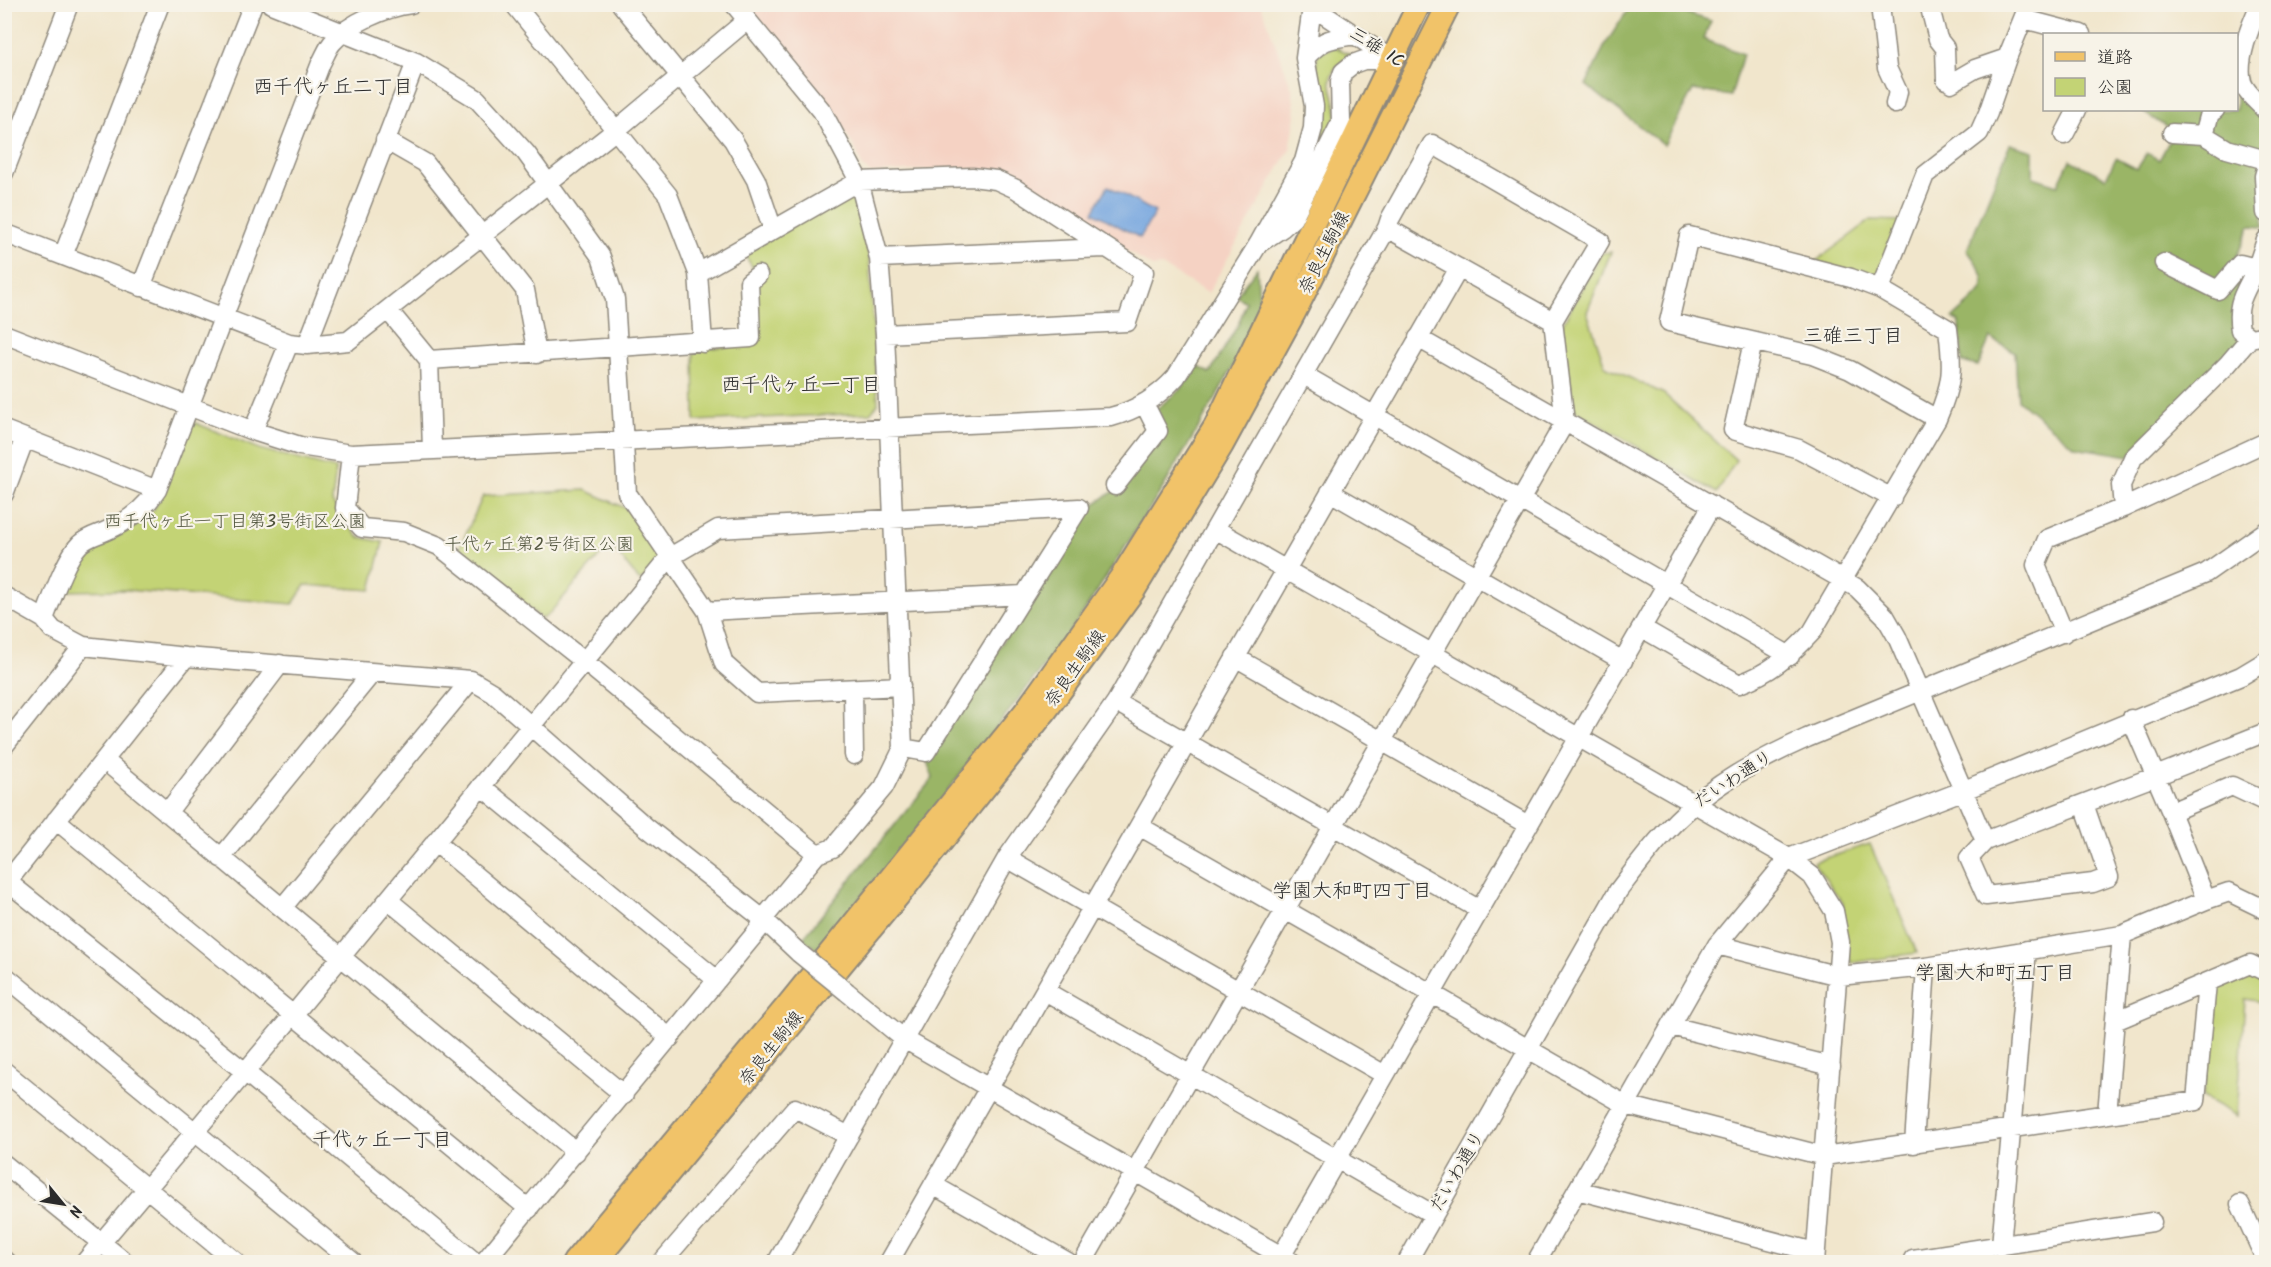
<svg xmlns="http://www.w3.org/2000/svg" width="2271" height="1267" font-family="Kalam,'Klee One',sans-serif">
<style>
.built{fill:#f5d2c3}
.green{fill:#c3d375;stroke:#777f50;stroke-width:1.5}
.forest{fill:#9ab566;stroke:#627048;stroke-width:1.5}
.water{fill:#75a5df;stroke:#506885;stroke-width:1.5}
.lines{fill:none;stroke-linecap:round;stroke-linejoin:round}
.minor-casing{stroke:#8e887c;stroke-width:21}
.major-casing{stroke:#8e887c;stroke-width:26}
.minor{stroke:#fff;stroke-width:18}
.major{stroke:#f1c369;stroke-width:22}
.minor-bridge-casing{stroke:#8e887c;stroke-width:21;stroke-linecap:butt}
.minor-bridge{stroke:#fff;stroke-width:18}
.labels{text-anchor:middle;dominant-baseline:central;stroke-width:4.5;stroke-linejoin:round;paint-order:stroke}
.street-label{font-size:18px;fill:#2b2b2b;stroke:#f7f3e8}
.park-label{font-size:18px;fill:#51553e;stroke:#f7f3e8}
.neighbourhood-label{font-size:20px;fill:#2b2b2b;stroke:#f7f3e8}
</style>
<rect width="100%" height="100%" fill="#f7f3e8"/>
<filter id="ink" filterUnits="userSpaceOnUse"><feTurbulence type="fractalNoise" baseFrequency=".0167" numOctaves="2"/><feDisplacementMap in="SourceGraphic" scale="12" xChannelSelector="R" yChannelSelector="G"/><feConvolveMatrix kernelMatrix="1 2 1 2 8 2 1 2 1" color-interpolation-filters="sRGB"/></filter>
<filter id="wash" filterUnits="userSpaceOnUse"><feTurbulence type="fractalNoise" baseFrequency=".008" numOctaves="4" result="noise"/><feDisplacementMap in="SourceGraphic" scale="24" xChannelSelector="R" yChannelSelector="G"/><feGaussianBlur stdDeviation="1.35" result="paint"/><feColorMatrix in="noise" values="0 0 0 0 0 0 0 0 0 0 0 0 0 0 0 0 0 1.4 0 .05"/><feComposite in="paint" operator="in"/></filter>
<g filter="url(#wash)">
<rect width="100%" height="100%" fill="#f1e6cc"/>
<path class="built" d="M 747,4 L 1261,5 L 1292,89 L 1296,116 L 1290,149 L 1208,293 L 1162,266 L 1152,267 L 1021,181 L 995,172 L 965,168 L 870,173 L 862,166 L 857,152 L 837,118 L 815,87 L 744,7 Z"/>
<path class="green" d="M 1335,47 L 1352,55 C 1311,78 1343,95 1335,122 C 1330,136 1316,154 1309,167 L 1317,57 L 1320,52 Z
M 846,194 L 855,200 L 869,256 L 878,404 L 870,413 L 695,421 L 694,350 L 758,343 L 755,271 L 744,254 Z
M 1871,220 L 1904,221 L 1881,274 L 1870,278 L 1815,262 Z
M 1611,252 L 1587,312 L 1605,366 L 1664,394 L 1736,460 L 1717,493 L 1574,410 L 1562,325 L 1601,253 Z
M 193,422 L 259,449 L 336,469 L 332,502 L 358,537 L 383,542 L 371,590 L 305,585 L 293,604 L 126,590 L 64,591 L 77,563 L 94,549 L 148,519 L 158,502 Z
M 585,490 L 632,511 L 658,552 L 658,562 L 642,580 L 639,580 L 610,544 L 548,615 L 542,619 L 459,549 L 483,496 Z
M 1870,844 L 1917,953 L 1852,963 L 1840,942 L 1843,903 L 1813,862 Z
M 2249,971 L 2266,978 L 2266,1003 L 2245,999 L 2237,1116 L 2203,1097 L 2213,991 L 2216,985 Z"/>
<path class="forest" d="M 1631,5 L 1659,5 L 1711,21 L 1703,39 L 1743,54 L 1731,96 L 1693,90 L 1664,145 L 1586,85 L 1605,45 Z
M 2237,51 L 2237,66 L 2266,116 L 2266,160 L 2261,201 L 2264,227 L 2250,226 L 2232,267 L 2250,271 L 2244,339 L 2129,456 L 2075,447 L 2018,400 L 2015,352 L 1990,338 L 1978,366 L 1962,362 L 1959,322 L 1953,318 C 1984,289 1996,288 1967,250 L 2010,144 L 2033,151 L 2033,177 L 2058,185 L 2070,160 L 2106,178 L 2116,158 L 2137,169 L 2147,153 L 2159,160 L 2174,132 L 2140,110 L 2236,110 Z
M 1257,268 L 1260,317 L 1213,403 L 1164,486 L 1085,610 L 1056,650 L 939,802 L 817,950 L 803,938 L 933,778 L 927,761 L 1086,509 L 1118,489 L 1164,431 L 1153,412 L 1181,389 L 1197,366 L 1210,373 L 1239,323 L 1246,302 L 1236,296 Z"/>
<path class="water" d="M 1108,186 L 1155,212 L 1140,238 L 1093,212 Z"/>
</g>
<g filter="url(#ink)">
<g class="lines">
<g class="minor-casing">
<path id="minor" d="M 271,4 L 416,62 L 477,99 L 526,153 L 601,257 L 615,299 L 627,493 L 707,611 L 724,664 L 757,693 L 901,686
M 514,4 L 668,195 L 698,273 L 703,343
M 621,4 L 733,140 L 756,180 L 773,230
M 1308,4 L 1394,61
M 1880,4 L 1887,68 L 1898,92 L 1895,104
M 1929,4 L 1938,39 L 1945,48 L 1946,80
M 2260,4 C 2251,25 2236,59 2242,82 C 2245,92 2259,103 2266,111
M 2024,19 L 2081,34
M 1305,58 C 1324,38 1329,39 1355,35
M 1951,83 L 1975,69 L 2007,58
M 2215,110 L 2210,113 L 2204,135 L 2227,149 L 2266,160
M 2172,133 L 2204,135
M 2064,135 L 2077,110
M 385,140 L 425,163 L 525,290 L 537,354
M 2266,169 L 2264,176 L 2266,213
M 4,173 L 69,4
M 4,233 L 289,343 L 307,345 L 348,341 L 616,130 L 746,21
M 1261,242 L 1282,228 L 1293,218 L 1341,122 L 1340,81 L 1343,72 L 1353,64 L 1364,60 L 1393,60
M 63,256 L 160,4
M 879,258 L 1104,248
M 2164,263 L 2218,290 L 2240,264 L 2256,268
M 698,273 L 859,181 L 972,177 L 996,180 L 1016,189 L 1144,272 L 1127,322 L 885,334
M 141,287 L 253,4
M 1880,289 L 1925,175 L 1979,133 L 1988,113 L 2007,58 L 2029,4
M 388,310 L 429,360 L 432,450
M 4,334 L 253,431 L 300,446 L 351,454 L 1111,417 C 1137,410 1158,397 1176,377 L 1259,243 L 1304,161 L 1313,128 L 1314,106 L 1305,58 L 1312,7
M 1418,338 L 1857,588 L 1885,616 L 1897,637 L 1985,841 L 2156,776 L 2266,732
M 2250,338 L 2240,330 C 2235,301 2246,292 2257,267 C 2260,258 2263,249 2266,240
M 1753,342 L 1733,430 L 1799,449 L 1892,498
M 307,345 L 416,62
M 429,360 L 751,338 L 749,282 L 758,275
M 1304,375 L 1790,656
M 4,430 L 157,490
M 253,431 L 289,343
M 351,454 L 345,508 L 362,528 L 404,532 L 439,546 L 584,661 L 817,854
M 1115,486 L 1158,431 L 1144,403
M 1330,492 L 1623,661
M 4,494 L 25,438
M 2123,508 L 2121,485 L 2133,458 L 2227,365 L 2250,338 L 2266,335
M 1215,529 L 1789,858 L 1812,876 L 1834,911 L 1840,942 L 1815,1262
M 4,596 L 44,619 L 53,630 L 83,646 L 186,657 L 471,680 L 493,693 L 646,827 L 763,919 L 799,953
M 707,611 L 1024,595
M 44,619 C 52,599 65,559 80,544 C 89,536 98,535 108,530 C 129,521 145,508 157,490 L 321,63 C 325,56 328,47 333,42 C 349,23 387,7 411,4
M 1642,628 L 1739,684 C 1770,673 1790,656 1812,632 L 1937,419 C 1953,382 1953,369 1948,329 L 1880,289 L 1851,278 L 1689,236 L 1669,322 L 1812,355 L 1850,370 L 1937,419
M 2064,633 L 2036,565 L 2047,539 L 2123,508 L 2266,442
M 1235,657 L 1528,825
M 853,689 L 854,755
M 1116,702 L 1480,910
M 4,746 L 83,646
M 104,760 L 576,1152
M 481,786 L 717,980
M 2171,812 L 2232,786 L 2266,802
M 167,813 L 280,664
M 56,820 L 529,1209
M 1139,826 L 1626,1105 L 1824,1156 L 2196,1101 L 2207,983
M 1985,841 L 1969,858 L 1986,896 L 2093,883 L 2109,877 L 2084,804
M 435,842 L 670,1038
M 221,858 L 372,673
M 1007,858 L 1385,1075
M 4,879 L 245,1072 L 475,1262
M 4,886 L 186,657
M 388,900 L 624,1095
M 2206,900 L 2229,892 L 2266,910
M 282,908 L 471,680
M 1717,945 L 1839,976 L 1926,967 L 2122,935 L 2206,900 L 2171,812 L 2131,719
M 4,975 L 353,1262
M 1045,991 L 1434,1215
M 847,992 L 904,1039 L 1292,1262
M 2115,1021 L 2250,964 L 2266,972
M 1671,1026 L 1831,1066
M 4,1071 L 236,1262
M 2107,1114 L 2122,935
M 1914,1144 L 1926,967
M 4,1164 L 125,1262
M 933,1185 L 1068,1262
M 1577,1190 L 1815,1252
M 2240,1204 L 2262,1252 L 2266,1250
M 2001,1246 L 2027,950
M 4,1261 L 7,1262
M 85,1262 L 294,1014 L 670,557 L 718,529 L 1079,508 L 926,752 L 903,748
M 484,1262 L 759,929 L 763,919 L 817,854 L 833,848 L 884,787 L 903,748 L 885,334 L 879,258 L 859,181 L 822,111 L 734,4
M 662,1262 L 795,1108 L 849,1136
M 777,1262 L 1007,858 L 1116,702 L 1387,228 L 1390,219 L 1432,144 L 1600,241 L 1553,321
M 889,1262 L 1459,268
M 1083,1262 L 1565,422 L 1553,321 L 1387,228
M 1278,1262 L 1712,505
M 1407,1262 L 1618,891 C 1641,861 1665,828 1695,804 C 1727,776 1769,755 1807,738 L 2206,573 L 2266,531
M 1536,1262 L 1717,945 L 1789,858 L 1962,791 L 2241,676 L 2266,661
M 1913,1262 L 1913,1259 L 2152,1222"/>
</g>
<g class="major-casing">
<path id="major" d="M 574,1262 L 787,1006 L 1025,712 L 1122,576 L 1215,427 L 1419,4
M 595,1262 L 907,885 L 1044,713 L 1134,590 L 1222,445 L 1294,313 L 1449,4"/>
</g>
<use href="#minor" class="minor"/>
<use href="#major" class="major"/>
<g class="minor-bridge-casing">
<path id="minor-bridge" d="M 799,953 L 847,992"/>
</g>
<use href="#minor-bridge" class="minor-bridge"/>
</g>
</g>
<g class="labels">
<g class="street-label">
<text transform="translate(1376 48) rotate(32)">三碓 IC</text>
<text transform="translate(1325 253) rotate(-63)">奈良生駒線</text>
<text transform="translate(1076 669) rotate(-54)">奈良生駒線</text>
<text transform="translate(1734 780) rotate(-33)">だいわ通り</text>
<text transform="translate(772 1049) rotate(-51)">奈良生駒線</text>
<text transform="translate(1458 1172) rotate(-60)">だいわ通り</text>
</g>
<g class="park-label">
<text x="235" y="522">西千代ヶ丘一丁目第3号街区公園</text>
<text x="539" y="545">千代ヶ丘第2号街区公園</text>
</g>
<g class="neighbourhood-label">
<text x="333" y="88">西千代ヶ丘二丁目</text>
<text x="1853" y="337">三碓三丁目</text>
<text x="801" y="386">西千代ヶ丘一丁目</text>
<text x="1352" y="892">学園大和町四丁目</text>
<text x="1995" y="974">学園大和町五丁目</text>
<text x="382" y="1141">千代ヶ丘一丁目</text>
</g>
</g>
<rect width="2271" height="1267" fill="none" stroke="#f7f3e8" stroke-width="24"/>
<rect x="2043" y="33" width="195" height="78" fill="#f7f3e8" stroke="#a5a39c" stroke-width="1.5"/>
<rect x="2055" y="52" width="30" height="9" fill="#f1c369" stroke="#a5a39c" stroke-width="1.5"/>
<text x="2097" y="63" font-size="18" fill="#2b2b2b">道路</text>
<rect x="2055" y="78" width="30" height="18" fill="#c3d375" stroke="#a5a39c" stroke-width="1.5"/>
<text x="2097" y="93" font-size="18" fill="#2b2b2b">公園</text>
<g transform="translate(63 1204) rotate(120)" stroke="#f7f3e8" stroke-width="4.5" paint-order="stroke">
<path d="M0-4.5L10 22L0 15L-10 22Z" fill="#2b2b2b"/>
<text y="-9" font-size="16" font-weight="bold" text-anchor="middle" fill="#2b2b2b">N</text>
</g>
</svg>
